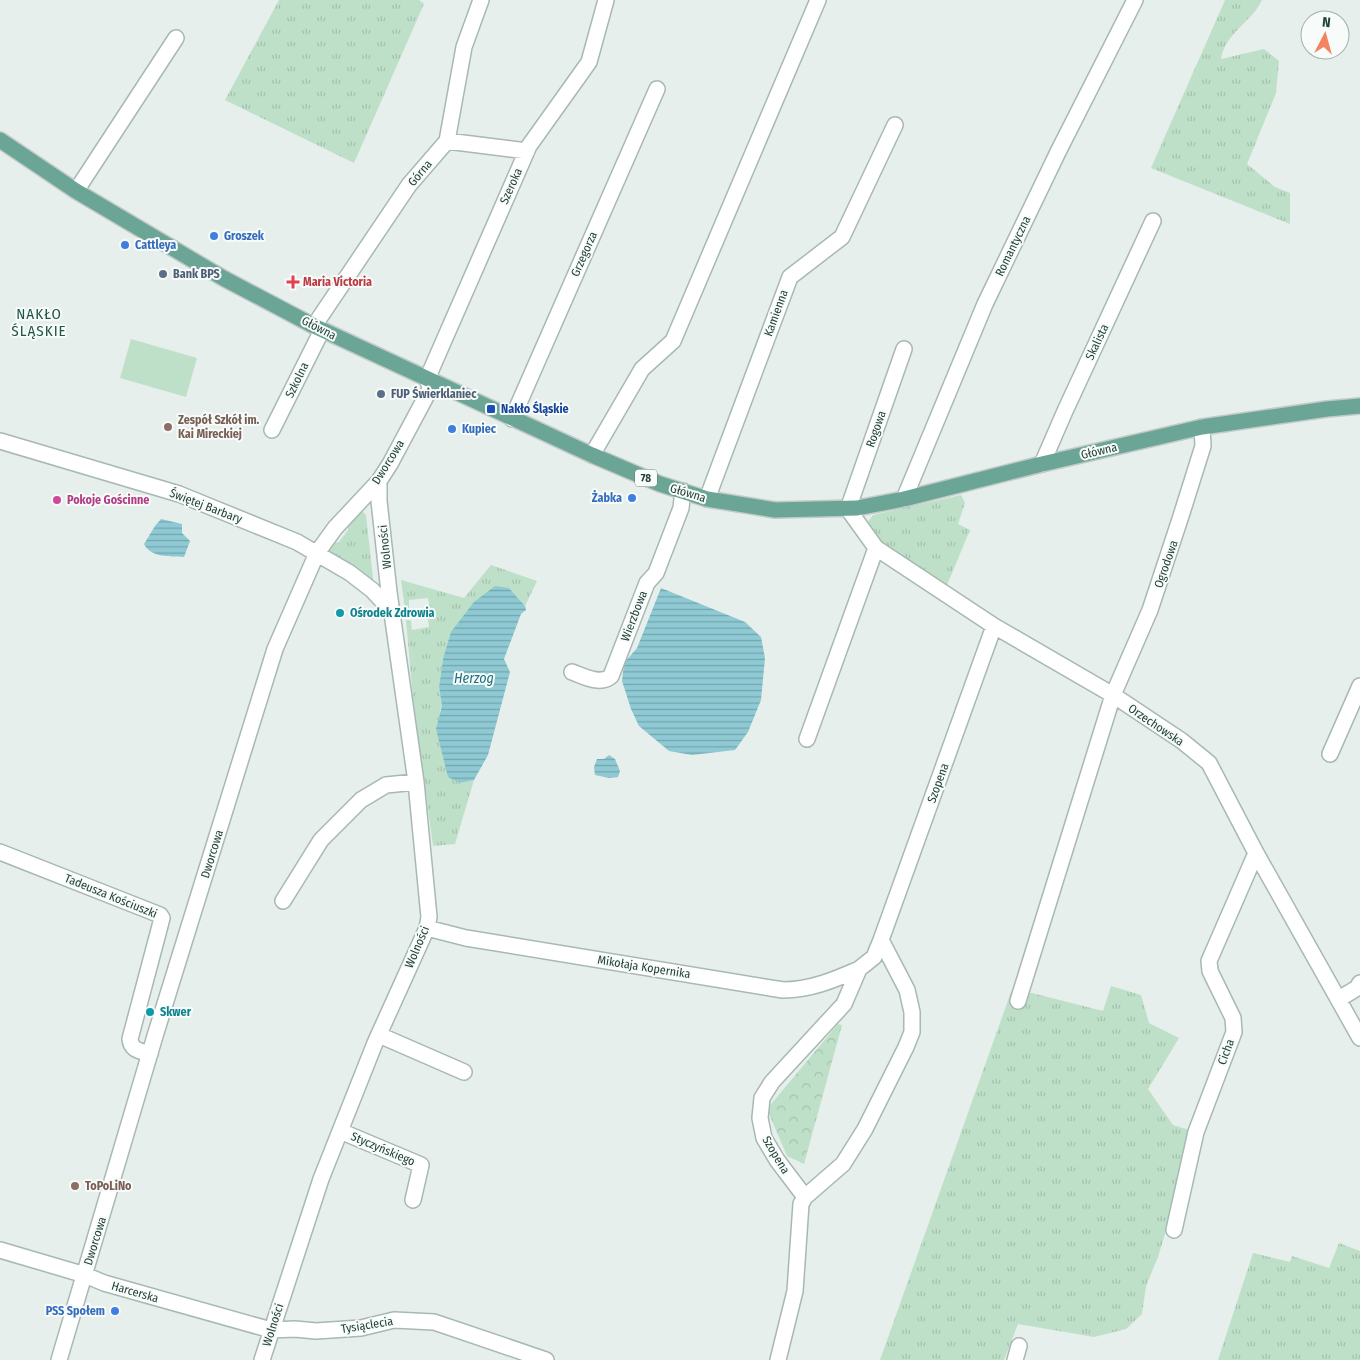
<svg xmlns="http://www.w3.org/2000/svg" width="1360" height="1360" font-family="'Fira Sans Condensed',sans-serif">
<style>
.grass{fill:url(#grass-tufts)}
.park{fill:url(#park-crowns)}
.pitch{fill:#bfe0c8}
.water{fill:url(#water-rules)}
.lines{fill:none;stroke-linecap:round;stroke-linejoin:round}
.minor-casing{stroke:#a8b8b2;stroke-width:18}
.major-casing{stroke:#c2cac8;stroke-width:18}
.minor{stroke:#fff;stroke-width:15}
.major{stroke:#6aa596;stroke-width:15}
.shop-dot{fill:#3f7fe0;stroke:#f7fbf9;stroke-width:2}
.service-dot{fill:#5c6f8a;stroke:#f7fbf9;stroke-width:2}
.health-dot{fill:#e0444e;stroke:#f7fbf9;stroke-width:2}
.transit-dot{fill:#1a4fb4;stroke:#f7fbf9;stroke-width:2}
.education-dot{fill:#8d6e63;stroke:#f7fbf9;stroke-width:2}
.hotel-dot{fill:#d1479c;stroke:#f7fbf9;stroke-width:2}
.culture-dot{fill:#0f9aa8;stroke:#f7fbf9;stroke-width:2}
.labels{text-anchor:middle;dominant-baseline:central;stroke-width:4;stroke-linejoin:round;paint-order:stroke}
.shield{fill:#f7fbf9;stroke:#637a73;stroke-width:1}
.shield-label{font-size:11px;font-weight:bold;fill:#24423a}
.street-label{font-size:12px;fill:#24423a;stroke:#f7fbf9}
.shop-label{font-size:12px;font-weight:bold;fill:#366cbe;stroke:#f7fbf9;text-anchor:start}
.service-label{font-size:12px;font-weight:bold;fill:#4e5e75;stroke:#f7fbf9;text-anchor:start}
.health-label{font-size:12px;font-weight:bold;fill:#be3a42;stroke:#f7fbf9;text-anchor:start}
.transit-label{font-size:12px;font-weight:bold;fill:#164399;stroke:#f7fbf9;text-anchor:start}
.education-label{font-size:12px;font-weight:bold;fill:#785e54;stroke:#f7fbf9;text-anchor:start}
.hotel-label{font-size:12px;font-weight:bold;fill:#b23c85;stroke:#f7fbf9;text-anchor:start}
.culture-label{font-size:12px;font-weight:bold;fill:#0d838f;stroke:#f7fbf9;text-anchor:start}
.water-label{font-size:14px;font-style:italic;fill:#1c6f80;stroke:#f7fbf9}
.quarter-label{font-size:15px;letter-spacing:1px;fill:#1f5548;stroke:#f7fbf9}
</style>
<defs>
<pattern id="grass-tufts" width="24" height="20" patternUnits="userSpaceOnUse" patternTransform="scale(1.25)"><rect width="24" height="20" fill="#bfe0c8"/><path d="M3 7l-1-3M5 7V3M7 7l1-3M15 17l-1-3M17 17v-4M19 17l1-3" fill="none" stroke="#a4c1ad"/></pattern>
<pattern id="park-crowns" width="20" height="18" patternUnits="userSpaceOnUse" patternTransform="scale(1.25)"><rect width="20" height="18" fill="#bfe0c8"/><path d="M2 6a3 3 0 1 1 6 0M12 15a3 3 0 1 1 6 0" fill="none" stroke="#a4c1ad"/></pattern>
<pattern id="water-rules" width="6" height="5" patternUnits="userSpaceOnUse" patternTransform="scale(1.25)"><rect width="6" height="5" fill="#8ec9d4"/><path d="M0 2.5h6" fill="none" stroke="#74a5ad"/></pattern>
</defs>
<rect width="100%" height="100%" fill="#e6efeb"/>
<path class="grass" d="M 279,0 L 419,0 L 424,4 L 354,163 L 225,100 Z
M 1225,0 L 1262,0 C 1252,22 1225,33 1221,59 L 1264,49 L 1279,61 L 1276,93 L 1247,164 L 1275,187 L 1290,193 L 1290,224 L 1151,168 Z
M 961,495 L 965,503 L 958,524 L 970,530 L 947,585 L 872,538 L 867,523 L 873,515 Z
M 361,510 L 366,515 L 374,587 L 327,552 L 332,543 L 339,542 L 348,530 L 348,523 Z
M 491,565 L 537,581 L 525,606 L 509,588 L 443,659 L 439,687 L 442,706 L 440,711 L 460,783 L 474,780 L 455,844 L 433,846 L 413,699 L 406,620 L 411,621 L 412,630 L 429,627 L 428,618 L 431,617 L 428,598 L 409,600 L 409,608 L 405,610 L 401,580 L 464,598 Z
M 1111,986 L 1141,995 L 1149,1023 L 1179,1038 L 1148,1089 L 1173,1125 L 1196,1132 L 1158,1257 L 1146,1286 L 1142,1314 L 1126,1329 L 1094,1337 L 1018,1324 L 1004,1360 L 880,1360 L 1011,992 L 1032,993 L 1103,1011 Z
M 1339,1243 L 1360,1251 L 1360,1360 L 1218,1360 L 1253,1253 L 1290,1262 L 1292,1256 L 1329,1268 Z"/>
<path class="park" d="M 838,1024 L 842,1025 L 804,1164 L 787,1156 L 767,1109 Z"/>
<path class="pitch" d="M 131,339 L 197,358 L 186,397 L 120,378 Z"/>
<path class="water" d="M 161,519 L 182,524 L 182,533 L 190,541 L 184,557 C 170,556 151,558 144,544 L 155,526 Z
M 495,586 L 509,588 L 525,606 L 526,610 L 521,614 L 504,659 L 510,672 L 488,755 L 474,780 L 460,783 L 448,777 L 436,729 L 442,706 L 439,687 L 443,659 L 451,632 L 474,602 Z
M 661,588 L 745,622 L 761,637 L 765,658 L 761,700 L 748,732 L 735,750 L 692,755 L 669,751 L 639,726 L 631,709 L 622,681 L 624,663 L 637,648 Z
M 609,755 L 615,759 L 620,771 L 618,777 L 609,778 L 595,775 L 594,767 L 597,759 L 604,759 Z"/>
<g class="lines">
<g class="minor-casing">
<path id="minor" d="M 447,141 L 527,151
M 76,191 L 176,38
M 314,326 L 409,185 L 447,141 L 464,47 L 481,0
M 904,349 L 848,509 L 876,548 L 994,626 L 1113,695 L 1182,741 L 1209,763 L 1256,853 L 1360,1038
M 512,419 L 657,89
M 272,430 L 322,330
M 0,441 L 179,494 L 297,542 L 350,573 L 372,590 L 392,611
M 592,455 L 642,369 L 673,341 L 818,0
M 1042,464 L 1065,411 L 1153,221
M 707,499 L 790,277 L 842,237 L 895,125
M 904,499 L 985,304 L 1058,152 L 1135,0
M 572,672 C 583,676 601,686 611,676 L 647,583 L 656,573 L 681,508 L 683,491
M 807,739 L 876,548
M 1330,754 L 1360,686
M 0,852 L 160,915 L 162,918 L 161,922 L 130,1039 C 131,1051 141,1051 150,1054
M 283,901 L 321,840 L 361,800 L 386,785 L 416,782
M 427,928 L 466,938 L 783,990 C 810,990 834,980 859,969
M 1339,999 L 1357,988 L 1360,983
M 1018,1001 L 1113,695 L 1150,610 L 1181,516 L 1203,446 L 1202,427
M 379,1035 L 464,1072
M 340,1131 L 421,1165 L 413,1200
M 805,1197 L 777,1160 L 764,1138 L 760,1118 L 762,1098 L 772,1082 L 844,1004 L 859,969 L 874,957 L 881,940
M 1174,1230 L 1196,1132 L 1234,1032 L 1233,1018 L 1210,971 L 1209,961 L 1256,853
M 0,1250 L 85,1275 L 104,1283 L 271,1330 L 295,1329 L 316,1331 L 361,1328 L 394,1320 L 434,1322 L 546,1360
M 59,1360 L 155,1036 L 275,649 L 317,553 L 335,528 L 379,481 L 390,464 L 430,389 L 428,380 L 431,370 L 529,146 L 589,62 L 606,0
M 262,1360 L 321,1179 L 375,1043 L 427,928 L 429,917 L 416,782 L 389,592 L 379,501 L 379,481
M 778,1360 L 795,1291 L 801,1204 L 805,1197 L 843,1164 L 865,1129 L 906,1047 L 912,1032 L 912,1012 L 907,990 L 881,940 L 994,626
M 1015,1360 L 1019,1346"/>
</g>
<g class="major-casing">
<path id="major" d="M 0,140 L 76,191 L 223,278 L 314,326 L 592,455 L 660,484 L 707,499 L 775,510 L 857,508 L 904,499 L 1042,464 L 1202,427 L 1327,409 L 1360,406"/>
</g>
<use href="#minor" class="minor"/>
<use href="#major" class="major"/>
</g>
<g class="shop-dot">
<circle cx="214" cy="236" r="5"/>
<circle cx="125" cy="245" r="5"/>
<circle cx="452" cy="429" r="5"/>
<circle cx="632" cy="498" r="5"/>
<circle cx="115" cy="1311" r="5"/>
</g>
<g class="service-dot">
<circle cx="163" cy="274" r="5"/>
<circle cx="381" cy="394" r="5"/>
</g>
<path class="health-dot" d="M290.5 274.5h5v5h5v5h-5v5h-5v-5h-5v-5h5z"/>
<rect class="transit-dot" x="486" y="404" width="10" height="10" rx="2.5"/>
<g class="education-dot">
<circle cx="168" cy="427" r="5"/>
<circle cx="75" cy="1186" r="5"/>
</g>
<circle class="hotel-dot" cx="57" cy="500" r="5"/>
<g class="culture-dot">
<circle cx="340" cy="613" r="5"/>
<circle cx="150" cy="1012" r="5"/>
</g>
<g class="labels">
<rect class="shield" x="635" y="469.5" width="22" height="17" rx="4"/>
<g class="shield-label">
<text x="646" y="478">78</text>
</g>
<g class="street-label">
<text transform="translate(420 173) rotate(-50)">Górna</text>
<text transform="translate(511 186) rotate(-66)">Szeroka</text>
<text transform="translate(1013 246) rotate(-64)">Romantyczna</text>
<text transform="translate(584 254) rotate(-66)">Grzegorza</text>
<text transform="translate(776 313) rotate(-70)">Kamienna</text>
<text transform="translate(319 328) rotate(27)">Główna</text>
<text transform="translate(1097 342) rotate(-65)">Skalista</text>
<text transform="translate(297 380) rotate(-64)">Szkolna</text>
<text transform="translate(876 429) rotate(-71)">Rogowa</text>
<text transform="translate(1099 451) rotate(-13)">Główna</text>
<text transform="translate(388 462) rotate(-58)">Dworcowa</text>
<text transform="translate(688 493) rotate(17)">Główna</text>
<text transform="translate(206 506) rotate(21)">Świętej Barbary</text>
<text transform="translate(385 547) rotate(-96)">Wolności</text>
<text transform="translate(1166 564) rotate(-71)">Ogrodowa</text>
<text transform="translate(634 616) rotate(-69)">Wierzbowa</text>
<text transform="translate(1156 725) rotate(34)">Orzechowska</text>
<text transform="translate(938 783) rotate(-70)">Szopena</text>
<text transform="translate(212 854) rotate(-73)">Dworcowa</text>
<text transform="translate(111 896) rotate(22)">Tadeusza Kościuszki</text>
<text transform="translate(417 947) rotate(-67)">Wolności</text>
<text transform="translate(644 967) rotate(9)">Mikołaja Kopernika</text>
<text transform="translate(1226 1052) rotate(-69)">Cicha</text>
<text transform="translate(383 1149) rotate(23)">Styczyńskiego</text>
<text transform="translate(776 1155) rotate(59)">Szopena</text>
<text transform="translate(95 1241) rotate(-73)">Dworcowa</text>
<text transform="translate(135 1292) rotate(16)">Harcerska</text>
<text transform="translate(273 1325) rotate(-72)">Wolności</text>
<text transform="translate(367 1325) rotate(-9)">Tysiąclecia</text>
</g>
<g class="shop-label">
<text x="224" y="236">Groszek</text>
<text x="135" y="245">Cattleya</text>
<text x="462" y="429">Kupiec</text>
<text x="622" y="498" text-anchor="end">Żabka</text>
<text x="105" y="1311" text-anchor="end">PSS Społem</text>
</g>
<g class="service-label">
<text x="173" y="274">Bank BPS</text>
<text x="391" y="394">FUP Świerklaniec</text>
</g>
<g class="health-label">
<text x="303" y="282">Maria Victoria</text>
</g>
<g class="transit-label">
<text x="501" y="409">Nakło Śląskie</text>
</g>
<g class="education-label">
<text x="178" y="420">Zespół Szkół im.<tspan x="178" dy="14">Kai Mireckiej</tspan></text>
<text x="85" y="1186">ToPoLiNo</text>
</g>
<g class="hotel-label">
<text x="67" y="500">Pokoje Gościnne</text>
</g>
<g class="culture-label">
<text x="350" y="613">Ośrodek Zdrowia</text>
<text x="160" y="1012">Skwer</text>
</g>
<g class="water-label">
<text x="474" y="678">Herzog</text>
</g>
<g class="quarter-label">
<text x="39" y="314">NAKŁO<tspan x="39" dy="17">ŚLĄSKIE</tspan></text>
</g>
</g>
<g transform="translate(1325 35) rotate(6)"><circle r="24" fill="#f7fbf9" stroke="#a3b1ad"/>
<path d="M0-4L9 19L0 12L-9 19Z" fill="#f4845f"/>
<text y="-8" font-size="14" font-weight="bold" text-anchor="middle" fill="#24423a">N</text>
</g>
</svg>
